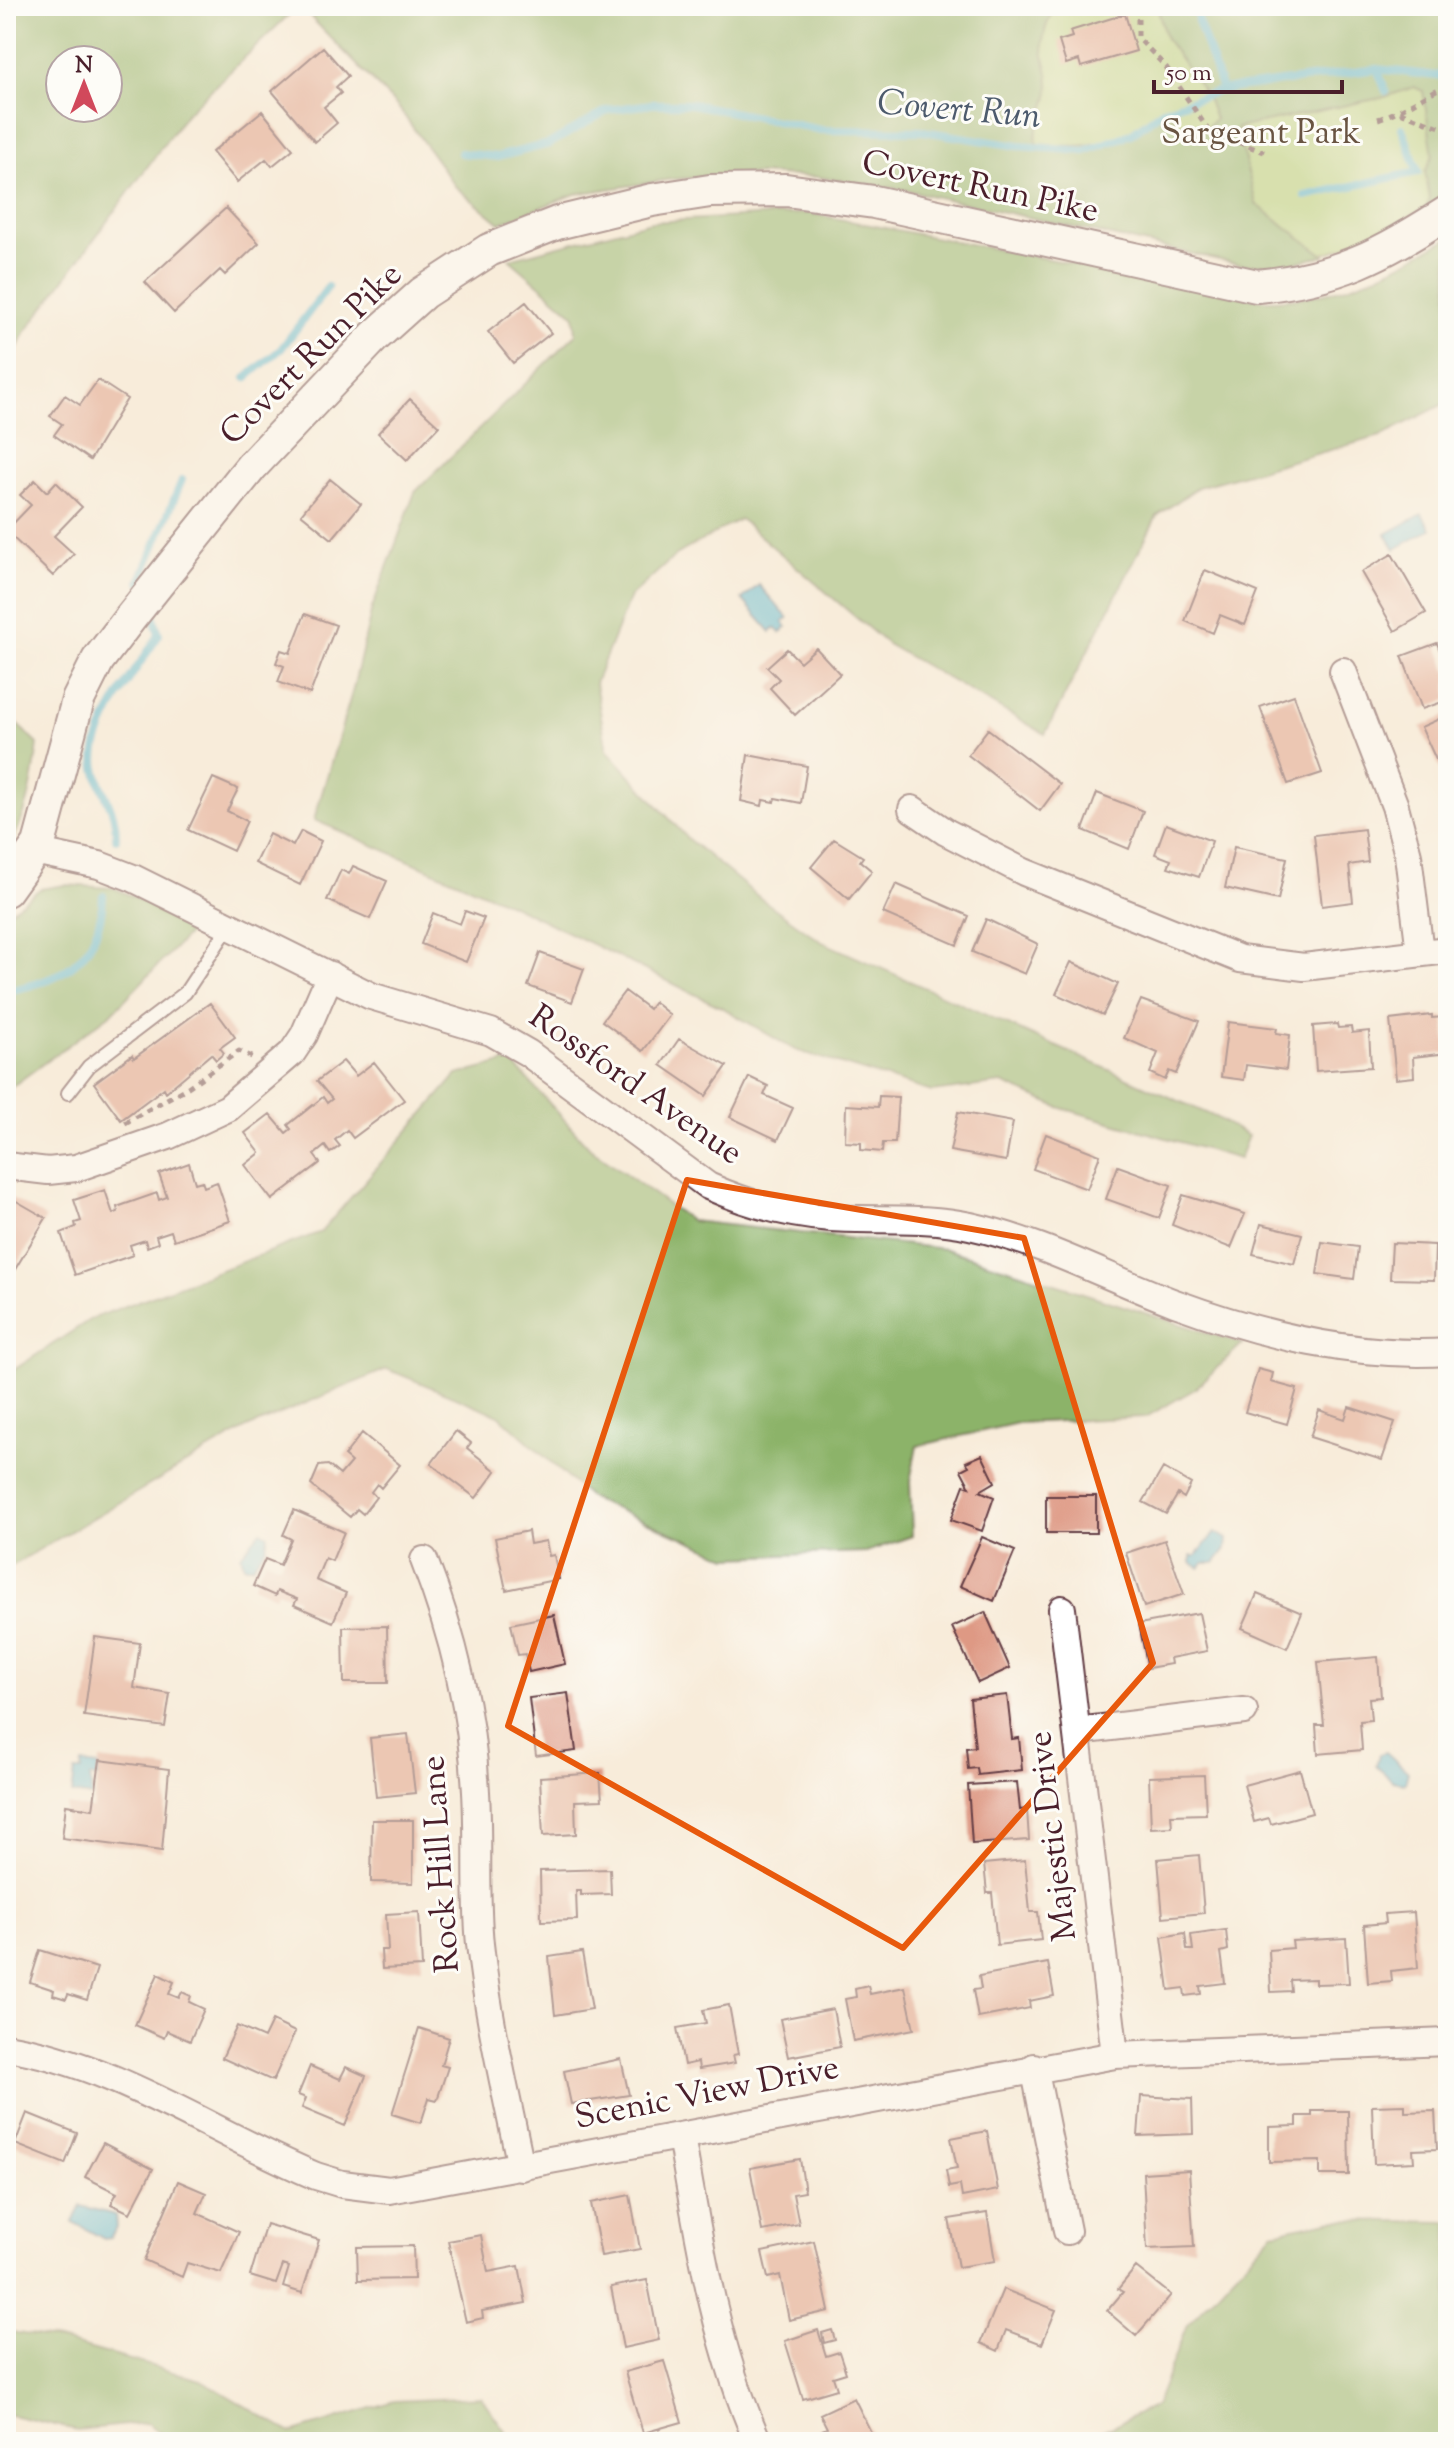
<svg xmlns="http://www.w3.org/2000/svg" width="1454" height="2448" font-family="'Sorts Mill Goudy',serif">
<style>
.green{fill:#b1d179;stroke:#7e7852;stroke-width:2}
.forest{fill:#8cb369;stroke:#6b694a;stroke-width:2;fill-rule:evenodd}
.water{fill:#52b5d1;stroke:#4e6a7e;stroke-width:2}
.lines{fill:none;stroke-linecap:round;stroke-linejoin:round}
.stream{stroke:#52b5d1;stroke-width:8}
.building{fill:#de9984}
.service-casing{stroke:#643e45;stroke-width:16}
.minor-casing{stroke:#643e45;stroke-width:30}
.tertiary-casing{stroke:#643e45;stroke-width:36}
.path{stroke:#643e45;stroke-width:5;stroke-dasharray:6 6;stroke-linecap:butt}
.service{stroke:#fff;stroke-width:12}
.minor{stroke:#fff;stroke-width:26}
.tertiary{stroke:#fff;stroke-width:32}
.marked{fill:none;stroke:#e8590c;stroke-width:6;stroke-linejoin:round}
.labels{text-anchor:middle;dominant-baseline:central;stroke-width:6;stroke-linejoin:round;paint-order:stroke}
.park-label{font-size:34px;fill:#695442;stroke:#fdfcf7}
.street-label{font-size:34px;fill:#4a1f2b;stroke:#fdfcf7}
.water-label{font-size:36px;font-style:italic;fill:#4d5b6d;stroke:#fdfcf7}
</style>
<rect width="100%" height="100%" fill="#fdfcf7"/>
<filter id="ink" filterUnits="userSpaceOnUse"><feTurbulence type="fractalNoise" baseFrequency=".0125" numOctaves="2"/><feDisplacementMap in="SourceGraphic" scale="16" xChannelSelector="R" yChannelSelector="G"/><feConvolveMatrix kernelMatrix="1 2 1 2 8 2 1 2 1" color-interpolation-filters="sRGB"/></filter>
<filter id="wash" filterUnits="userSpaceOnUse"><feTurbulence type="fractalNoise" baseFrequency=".006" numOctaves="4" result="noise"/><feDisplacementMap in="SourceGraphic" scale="32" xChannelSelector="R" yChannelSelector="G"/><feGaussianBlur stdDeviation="1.8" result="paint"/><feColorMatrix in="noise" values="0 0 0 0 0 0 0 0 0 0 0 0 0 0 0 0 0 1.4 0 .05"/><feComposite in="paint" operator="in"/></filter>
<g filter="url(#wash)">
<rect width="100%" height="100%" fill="#f8ecda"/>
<path class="green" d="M 300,6 L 1448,6 L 1448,194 C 1379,237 1325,264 1242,265 L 906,190 L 818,177 L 758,174 L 673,179 L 575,194 L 500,223 L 456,187 L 398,107 Z"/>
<path class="forest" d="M 6,6 L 298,6 L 187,113 L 25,333 L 6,370 ZM 108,60 L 108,108 L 60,108 L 60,60 Z
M 300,6 L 1062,6 L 1053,10 C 1030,57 1054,60 1048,96 C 1045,112 1033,129 1037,144 C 1065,147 1098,148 1125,134 C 1142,125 1147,112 1168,112 L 1190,134 L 1203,131 L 1215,119 L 1206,95 L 1166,39 L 1157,6 L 1448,6 L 1448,194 L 1426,208 L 1430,199 L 1425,172 L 1433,155 L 1423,91 L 1414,87 L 1385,97 L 1237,128 L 1256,204 L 1325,256 L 1287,264 L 1242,265 L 906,190 L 818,177 L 758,174 L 673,179 L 575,194 L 500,223 L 456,187 L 398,107 Z
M 808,213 L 1262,300 C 1335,301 1386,273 1448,238 L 1448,402 L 1381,436 L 1198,487 L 1157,516 L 1045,734 L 887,644 L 740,519 L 676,555 L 630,597 L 595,683 L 607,750 L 688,839 L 760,898 L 822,942 L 1215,1117 L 1248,1136 L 1239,1159 L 1058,1107 L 1002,1083 L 932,1092 L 795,1050 L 723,1008 L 510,904 L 314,820 L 353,689 L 372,608 L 415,492 L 576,334 L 574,315 L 509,259 L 651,222 Z
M 6,714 L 38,744 C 33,784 27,818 6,852 Z
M 65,885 L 114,888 L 197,925 L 112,1013 L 6,1091 L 6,914 L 40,889 Z
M 511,1061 L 590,1148 L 691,1221 L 946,1249 L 1242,1344 L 1195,1389 L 1146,1417 L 1018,1423 L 917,1446 L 910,1481 L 912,1536 L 866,1552 L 728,1557 L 590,1498 L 499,1415 L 387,1369 L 247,1428 L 6,1569 L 6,1375 L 91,1319 L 321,1232 L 457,1075 Z
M 1334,2220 L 1448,2222 L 1448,2442 L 1079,2442 L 1155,2406 L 1187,2325 L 1273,2232 Z
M 6,2331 L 59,2340 L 201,2380 L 291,2433 L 394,2401 L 481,2397 L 513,2442 L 173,2442 L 147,2423 L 77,2430 L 6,2414 Z"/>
<path class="water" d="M 1422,514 L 1431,529 L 1395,549 L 1386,534 Z
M 759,585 L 788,618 L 783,622 L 787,627 L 780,633 L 775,628 L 771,632 L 742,599 Z
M 261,1531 L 268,1535 L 266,1547 L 252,1566 L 244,1566 L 241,1555 Z
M 1215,1532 L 1227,1539 L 1226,1549 L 1215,1563 L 1203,1563 L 1200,1568 L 1191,1563 L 1191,1556 L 1196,1556 Z
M 1386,1752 L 1408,1772 L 1405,1783 L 1393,1781 L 1376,1766 L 1379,1754 Z
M 82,1764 L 99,1766 L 97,1777 L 90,1777 L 92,1797 L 72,1794 L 75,1771 L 81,1771 Z
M 81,2206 L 116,2215 L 117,2227 L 110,2238 L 104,2239 L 73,2222 Z"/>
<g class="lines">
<path class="stream" d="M 1198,6 L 1198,21 L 1222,90
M 1377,69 L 1386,91
M 461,153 L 497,157 L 549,144 L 608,110 L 652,104 L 692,104 L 821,130 L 923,131 L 1018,146 L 1085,151 L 1131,134 L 1163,110 L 1222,90 L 1377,69 L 1437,76 L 1448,71
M 1305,196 L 1418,172 L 1402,128
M 246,378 L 281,349 L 328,287
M 140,582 L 182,480
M 116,839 C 117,807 101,795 96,768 C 88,731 139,666 159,635 L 152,611
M 6,991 C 64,981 100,958 103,896"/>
</g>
<g id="blocks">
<path class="building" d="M 1125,14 L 1136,51 L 1081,67 L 1079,60 L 1066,64 L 1059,41 L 1072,37 L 1070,31 Z
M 323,47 L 348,76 L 336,87 L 341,93 L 324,107 L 337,123 L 315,142 L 272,91 Z
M 262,111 L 293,149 L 272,166 L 266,159 L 237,182 L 212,152 Z
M 226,208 L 259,243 L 225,275 L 220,270 L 174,313 L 145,282 Z
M 526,302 L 551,333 L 513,363 L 488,332 Z
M 98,380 L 127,399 L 90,460 L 54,435 L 62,424 L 50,416 L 65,395 L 80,405 Z
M 410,399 L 439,426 L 407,460 L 378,433 Z
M 330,479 L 361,504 L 332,539 L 301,514 Z
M 35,480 L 47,492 L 56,482 L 82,507 L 54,536 L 74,554 L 53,576 L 6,531 L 31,505 L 20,495 Z
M 1392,554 L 1426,613 L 1395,631 L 1361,572 Z
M 1205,570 L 1258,592 L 1245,625 L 1220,615 L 1213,633 L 1185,621 Z
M 305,614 L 336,625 L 310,694 L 278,682 L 284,666 L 276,663 L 281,650 L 290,653 Z
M 1437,643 L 1448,672 L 1448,700 L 1422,709 L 1402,656 Z
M 816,648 L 840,674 L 795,715 L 770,688 L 779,679 L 767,667 L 787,649 L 800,662 Z
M 1294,695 L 1322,773 L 1288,784 L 1260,707 Z
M 1448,715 L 1448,773 L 1443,775 L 1421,727 Z
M 988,729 L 1060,784 L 1040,811 L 968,755 Z
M 748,755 L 807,766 L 801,803 L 775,798 L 774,802 L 763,800 L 762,806 L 741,801 Z
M 213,778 L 238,789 L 227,811 L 247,821 L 233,851 L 188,830 Z
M 1097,793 L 1143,811 L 1129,849 L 1083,830 Z
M 1166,824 L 1212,841 L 1199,877 L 1168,867 L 1171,860 L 1155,854 Z
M 1364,829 L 1368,862 L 1349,865 L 1353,902 L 1322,906 L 1314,835 Z
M 301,831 L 321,841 L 300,885 L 255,863 L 269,834 L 293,846 Z
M 834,839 L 863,857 L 860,861 L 872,871 L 849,899 L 811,867 Z
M 1234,847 L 1287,858 L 1278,900 L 1225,888 Z
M 353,866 L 387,881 L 370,919 L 327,900 L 341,870 L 349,874 Z
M 896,884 L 969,916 L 957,945 L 883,913 Z
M 465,911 L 484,918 L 466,962 L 421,944 L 433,913 L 460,924 Z
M 986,919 L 1038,944 L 1025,974 L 972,952 Z
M 540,953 L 584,969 L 572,1002 L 528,986 Z
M 1071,962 L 1118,984 L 1103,1015 L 1056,994 Z
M 625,991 L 649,1009 L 654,1002 L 670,1015 L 643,1051 L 602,1021 Z
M 1141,1000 L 1199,1021 L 1176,1074 L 1169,1071 L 1165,1080 L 1150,1073 L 1158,1053 L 1124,1038 Z
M 210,1003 L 235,1037 L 220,1048 L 224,1053 L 216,1060 L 211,1054 L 166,1092 L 164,1088 L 121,1120 L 94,1083 L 132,1055 L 134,1058 Z
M 1432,1015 L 1432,1018 L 1444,1017 L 1448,1053 L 1413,1057 L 1414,1077 L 1396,1079 L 1390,1020 Z
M 1228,1022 L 1277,1028 L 1276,1033 L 1290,1035 L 1286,1070 L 1246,1065 L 1244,1080 L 1221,1077 Z
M 1337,1024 L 1338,1028 L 1351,1027 L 1352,1033 L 1369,1031 L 1371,1067 L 1316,1071 L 1313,1026 Z
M 679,1039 L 727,1066 L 706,1096 L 661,1065 Z
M 343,1061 L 356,1076 L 374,1062 L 404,1100 L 353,1138 L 347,1130 L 335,1140 L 340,1146 L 330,1153 L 325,1146 L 314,1155 L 320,1163 L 272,1200 L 245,1165 L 260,1153 L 245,1133 L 270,1114 L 286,1133 L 291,1129 L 288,1125 L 323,1097 L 327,1103 L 332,1099 L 317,1081 Z
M 749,1077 L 768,1086 L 764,1095 L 793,1108 L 778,1140 L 730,1117 Z
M 879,1096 L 898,1097 L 895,1143 L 883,1143 L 882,1152 L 861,1150 L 861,1143 L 845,1142 L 846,1105 L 878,1107 Z
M 958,1112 L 1013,1122 L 1006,1161 L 950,1151 Z
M 1046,1134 L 1100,1155 L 1087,1189 L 1033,1169 Z
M 189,1163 L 195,1183 L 202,1181 L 204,1187 L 217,1182 L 230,1221 L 174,1240 L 171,1231 L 156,1236 L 158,1243 L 147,1247 L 145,1240 L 130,1245 L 133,1255 L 75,1275 L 61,1233 L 76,1227 L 75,1223 L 81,1221 L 74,1200 L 105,1190 L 113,1214 L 118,1212 L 117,1207 L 157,1193 L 159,1200 L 167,1197 L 159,1174 Z
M 1118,1166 L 1171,1185 L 1159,1218 L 1106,1199 Z
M 6,1195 L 46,1218 L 14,1271 L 6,1266 Z
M 1183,1195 L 1245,1214 L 1231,1248 L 1172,1225 Z
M 1261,1224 L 1302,1234 L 1294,1264 L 1253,1254 Z
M 1322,1242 L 1358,1247 L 1354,1279 L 1317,1274 Z
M 1392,1243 L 1435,1245 L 1434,1280 L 1390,1279 Z
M 1258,1369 L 1273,1373 L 1271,1382 L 1297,1389 L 1287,1424 L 1245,1412 Z
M 1349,1407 L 1395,1422 L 1382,1460 L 1310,1437 L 1319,1410 L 1345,1419 Z
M 456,1431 L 471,1443 L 467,1448 L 496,1471 L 476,1498 L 431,1464 Z
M 362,1433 L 400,1465 L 381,1488 L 377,1484 L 371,1492 L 376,1497 L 363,1514 L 357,1509 L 350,1517 L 311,1485 L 319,1466 L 328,1465 L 340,1475 L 351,1462 L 344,1456 Z
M 982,1455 L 995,1482 L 980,1491 L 994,1497 L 982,1531 L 951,1520 L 964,1485 L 970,1487 L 961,1470 L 969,1466 L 966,1462 Z
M 1163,1468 L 1191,1484 L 1184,1498 L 1178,1494 L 1166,1514 L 1143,1502 Z
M 1046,1496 L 1096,1496 L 1096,1533 L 1046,1533 Z
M 294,1510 L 344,1532 L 332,1561 L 325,1558 L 316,1580 L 346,1593 L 333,1622 L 294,1605 L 297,1599 L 277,1591 L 275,1596 L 253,1586 L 265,1559 L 280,1565 L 291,1539 L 283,1535 Z
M 528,1531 L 530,1544 L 546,1541 L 549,1556 L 554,1555 L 559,1579 L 506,1590 L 495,1538 Z
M 982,1537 L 1015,1551 L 994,1601 L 960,1586 Z
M 1165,1540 L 1184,1594 L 1144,1607 L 1126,1553 Z
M 1257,1594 L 1302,1613 L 1287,1648 L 1242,1628 Z
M 985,1612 L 1010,1668 L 978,1683 L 952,1627 Z
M 1199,1613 L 1207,1651 L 1170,1658 L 1171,1664 L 1148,1668 L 1139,1624 Z
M 554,1615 L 565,1664 L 529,1672 L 525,1654 L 518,1655 L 511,1624 Z
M 387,1626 L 388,1683 L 344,1683 L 343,1627 Z
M 95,1637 L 140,1643 L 134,1688 L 170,1694 L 165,1727 L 84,1716 Z
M 1378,1657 L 1381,1697 L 1369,1698 L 1371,1720 L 1360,1721 L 1362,1750 L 1318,1754 L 1316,1725 L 1324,1725 L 1318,1662 Z
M 568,1693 L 576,1751 L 536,1756 L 529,1698 Z
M 1007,1695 L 1012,1739 L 1019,1738 L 1022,1770 L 978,1775 L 977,1768 L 968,1769 L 966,1748 L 975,1747 L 970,1699 Z
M 408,1734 L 415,1793 L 376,1797 L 370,1738 Z
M 100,1760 L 169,1769 L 162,1851 L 62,1838 L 66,1805 L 93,1809 Z
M 1300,1770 L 1312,1813 L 1271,1824 L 1269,1818 L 1254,1822 L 1244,1785 Z
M 600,1773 L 602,1800 L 575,1801 L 576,1834 L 543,1836 L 540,1777 Z
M 1204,1775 L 1206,1814 L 1171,1815 L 1172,1827 L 1151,1828 L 1149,1777 Z
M 1017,1782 L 1020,1810 L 1027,1809 L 1029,1840 L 972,1844 L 968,1785 Z
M 372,1820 L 413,1820 L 413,1883 L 371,1882 Z
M 1199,1855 L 1204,1913 L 1163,1917 L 1158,1859 Z
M 1025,1860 L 1030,1912 L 1038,1912 L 1041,1940 L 997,1945 L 992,1893 L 987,1893 L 984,1864 Z
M 610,1869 L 611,1894 L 581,1895 L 581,1891 L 576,1891 L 577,1920 L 541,1921 L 540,1871 Z
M 419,1912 L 422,1967 L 382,1969 L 381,1950 L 388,1950 L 386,1914 Z
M 1414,1912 L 1418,1968 L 1391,1971 L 1392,1981 L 1368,1983 L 1364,1925 L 1386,1923 L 1385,1914 Z
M 1226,1930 L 1228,1950 L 1221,1952 L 1225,1983 L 1200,1986 L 1201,1994 L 1185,1996 L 1184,1988 L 1169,1990 L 1162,1937 L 1185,1933 L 1187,1950 L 1193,1950 L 1191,1935 Z
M 1346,1938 L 1349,1983 L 1315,1984 L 1315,1979 L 1290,1980 L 1291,1991 L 1271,1992 L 1269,1950 L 1293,1948 L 1292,1941 Z
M 40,1950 L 97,1968 L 87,2000 L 68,1994 L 66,1999 L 53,1995 L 54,1990 L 30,1982 Z
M 582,1952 L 592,2009 L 555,2015 L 549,1957 Z
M 1048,1963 L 1054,1996 L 1029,2001 L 1030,2008 L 978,2018 L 973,1990 L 981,1989 L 979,1976 Z
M 158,1974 L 174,1982 L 169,1994 L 179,1998 L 182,1992 L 191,1996 L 189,2002 L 204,2009 L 190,2041 L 167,2031 L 164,2038 L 135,2025 Z
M 868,1986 L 870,1994 L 905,1987 L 914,2029 L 853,2041 L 845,1999 L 856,1997 L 855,1989 Z
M 729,2005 L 738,2054 L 733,2055 L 735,2063 L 699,2069 L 698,2062 L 684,2065 L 677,2028 L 706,2023 L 703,2010 Z
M 833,2009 L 840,2047 L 788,2057 L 780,2019 Z
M 272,2021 L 295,2032 L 273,2081 L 222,2058 L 237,2026 L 264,2038 Z
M 419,2028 L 449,2038 L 441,2065 L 448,2067 L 437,2100 L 429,2098 L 421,2123 L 392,2114 Z
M 621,2059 L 629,2095 L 571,2104 L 564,2071 Z
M 310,2066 L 340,2079 L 346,2067 L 366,2076 L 345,2126 L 302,2108 L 306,2098 L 298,2095 Z
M 1141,2096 L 1192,2099 L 1193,2134 L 1138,2136 Z
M 1405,2105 L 1405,2112 L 1435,2111 L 1437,2149 L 1413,2150 L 1414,2162 L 1374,2164 L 1372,2106 Z
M 1312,2111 L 1348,2111 L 1349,2175 L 1320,2175 L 1320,2161 L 1269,2162 L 1269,2127 L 1297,2126 L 1297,2116 L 1312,2116 Z
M 27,2113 L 77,2133 L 65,2164 L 15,2144 Z
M 987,2131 L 998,2190 L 962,2197 L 960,2185 L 949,2187 L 946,2170 L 957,2168 L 951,2138 Z
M 103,2143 L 153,2169 L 130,2213 L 111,2204 L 117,2193 L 85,2177 Z
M 800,2159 L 805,2192 L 793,2194 L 799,2224 L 762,2231 L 750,2168 Z
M 1189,2170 L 1194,2247 L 1147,2249 L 1143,2173 Z
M 178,2181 L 206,2193 L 197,2213 L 239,2232 L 221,2273 L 187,2263 L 182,2277 L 144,2260 Z
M 630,2195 L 640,2249 L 601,2256 L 591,2203 Z
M 987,2213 L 995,2261 L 958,2267 L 949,2219 Z
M 266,2224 L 319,2240 L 302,2293 L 283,2287 L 289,2267 L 283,2265 L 276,2284 L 250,2276 Z
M 481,2235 L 488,2272 L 519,2266 L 526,2303 L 482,2311 L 483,2318 L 466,2322 L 448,2241 Z
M 814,2241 L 829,2311 L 789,2320 L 780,2275 L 768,2278 L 762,2252 Z
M 413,2246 L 414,2279 L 358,2280 L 357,2247 Z
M 1136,2267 L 1171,2295 L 1136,2336 L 1107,2311 L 1123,2292 L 1118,2289 Z
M 647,2280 L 659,2340 L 623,2348 L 611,2287 Z
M 1003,2289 L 1056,2310 L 1042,2344 L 1006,2330 L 998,2351 L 981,2343 Z
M 818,2330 L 826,2356 L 839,2352 L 846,2373 L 833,2377 L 837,2389 L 803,2399 L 785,2341 Z
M 832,2330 L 835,2340 L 824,2343 L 822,2333 Z
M 664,2361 L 682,2422 L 643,2433 L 625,2372 Z
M 854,2398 L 876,2442 L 828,2442 L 822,2430 L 827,2428 L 820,2414 Z"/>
</g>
</g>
<g filter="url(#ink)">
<use href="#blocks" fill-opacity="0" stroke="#643e45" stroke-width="2"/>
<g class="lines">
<g class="service-casing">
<path id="service" d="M 68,1093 L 89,1066 L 185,993 L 230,925"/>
</g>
<g class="minor-casing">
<path id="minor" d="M 1343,671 L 1395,806 L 1408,855 L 1420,952
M 912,809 L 946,832 L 1024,872 L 1240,959 L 1304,967 L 1448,950
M 34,851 L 99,865 L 133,878 L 371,996 L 491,1032 L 528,1053 L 708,1186 C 748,1204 788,1215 831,1218 C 877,1221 925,1216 970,1226 C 1043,1242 1106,1277 1175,1303 C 1262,1335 1355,1358 1448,1352
M 6,1166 L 48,1171 L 76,1168 L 168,1136 L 228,1108 L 292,1053 L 304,1035 L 330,975
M 424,1560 C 453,1634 472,1713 476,1792 C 479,1842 475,1894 480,1944 C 488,2019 506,2093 521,2167
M 1062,1609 L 1115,2055
M 1078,1731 L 1244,1711
M 6,2047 C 116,2064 215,2134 316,2176 L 342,2184 L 389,2190 L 1115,2055 L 1448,2042
M 1034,2067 L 1067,2231
M 681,2136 C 699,2240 715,2345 758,2442"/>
</g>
<g class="tertiary-casing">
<path id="tertiary" d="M 6,890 L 39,844 L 78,700 L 98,660 L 131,617 L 251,467 L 374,337 L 423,293 L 489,250 L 557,223 L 652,200 L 710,191 L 786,190 L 874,202 L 1257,286 C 1339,278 1380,255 1448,212"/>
</g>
<path class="path" d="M 1138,6 L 1138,38 L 1166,67 L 1209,131 L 1264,152
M 1400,112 L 1448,130
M 1378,119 C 1403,111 1423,95 1448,85
M 125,1123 L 188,1087 L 239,1051 L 252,1057"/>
<use href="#service" class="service"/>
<use href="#minor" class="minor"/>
<use href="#tertiary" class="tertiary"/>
</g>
</g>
<path d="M0 0H1454V2448H0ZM 687,1180 L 1024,1238 L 1153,1663 L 903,1948 L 508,1726 Z" fill="#f8ecda" fill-opacity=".55" fill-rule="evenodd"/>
<path class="marked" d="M 687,1180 L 1024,1238 L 1153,1663 L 903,1948 L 508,1726 Z"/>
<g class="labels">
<g class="park-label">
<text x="1261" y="134">Sargeant Park</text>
</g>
<g class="street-label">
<text transform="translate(980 188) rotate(12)">Covert Run Pike</text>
<text transform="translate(312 355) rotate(-45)">Covert Run Pike</text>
<text transform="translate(635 1086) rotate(35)">Rossford Avenue</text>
<text transform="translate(1054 1836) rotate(-97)">Majestic Drive</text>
<text transform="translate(442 1864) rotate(-94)">Rock Hill Lane</text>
<text transform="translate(707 2094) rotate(-11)">Scenic View Drive</text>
</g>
<g class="water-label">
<text transform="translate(959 111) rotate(5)">Covert Run</text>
</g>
</g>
<rect width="1454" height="2448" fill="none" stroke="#fdfcf7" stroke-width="32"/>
<g transform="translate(84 84)"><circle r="38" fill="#fdfcf7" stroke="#b5a4a5" stroke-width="2"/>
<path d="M0-6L14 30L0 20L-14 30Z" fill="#d1495b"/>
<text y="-12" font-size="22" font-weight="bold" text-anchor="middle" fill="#4a1f2b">N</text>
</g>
<path d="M1154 80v12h188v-12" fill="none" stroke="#4a1f2b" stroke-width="4"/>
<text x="1166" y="80" font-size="24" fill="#4a1f2b" stroke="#fdfcf7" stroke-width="6" paint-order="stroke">50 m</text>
</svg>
